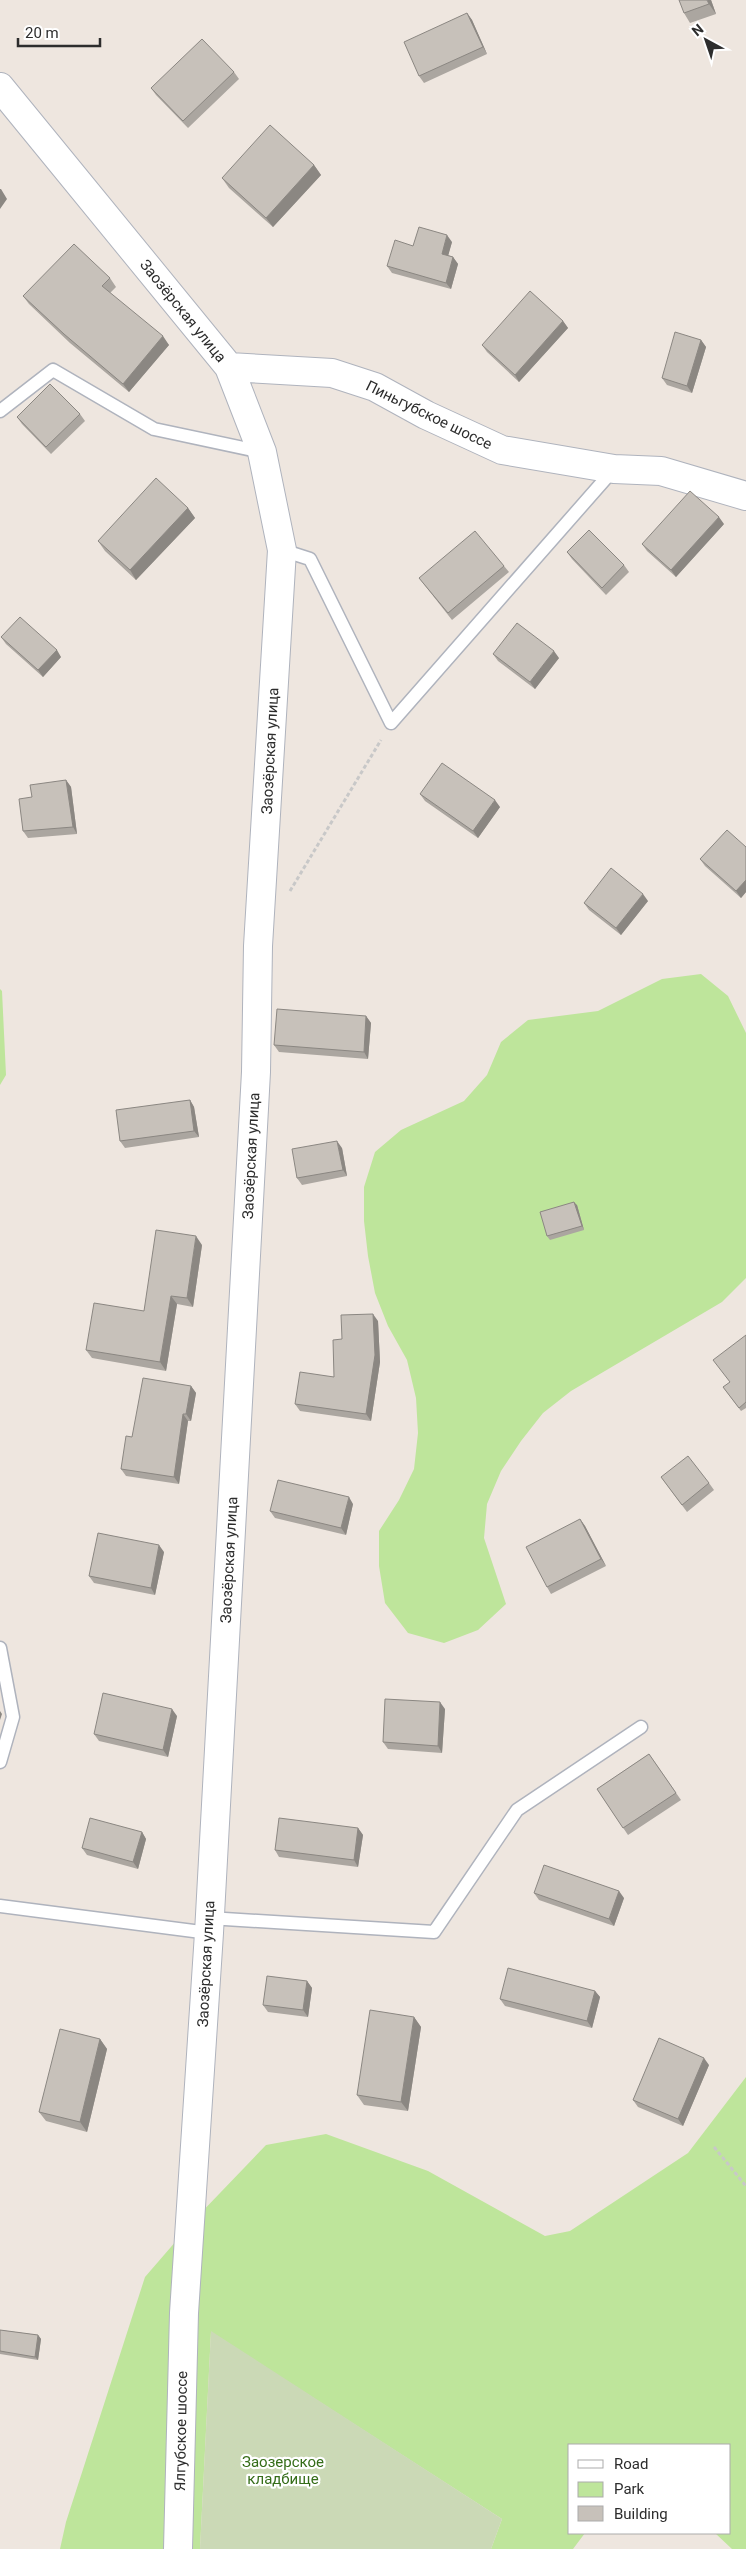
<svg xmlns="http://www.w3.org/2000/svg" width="746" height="2549" font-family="Roboto,sans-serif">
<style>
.green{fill:#bee59b}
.cemetery{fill:#cbd9b6}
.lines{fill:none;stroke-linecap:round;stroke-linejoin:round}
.lane-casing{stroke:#afb3bd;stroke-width:15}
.secondary-casing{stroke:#afb3bd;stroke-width:30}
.path{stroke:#c8c8c8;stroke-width:3;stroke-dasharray:4 2.5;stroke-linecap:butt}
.lane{stroke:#fff;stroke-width:12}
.secondary{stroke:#fff;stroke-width:28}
.wall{fill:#aba6a0}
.shaded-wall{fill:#8b8782}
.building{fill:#c7c1ba;stroke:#8b8782}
.labels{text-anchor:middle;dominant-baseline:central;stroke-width:4.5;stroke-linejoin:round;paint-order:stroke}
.street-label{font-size:15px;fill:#2d2d2d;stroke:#fff}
.park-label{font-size:15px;fill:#356d19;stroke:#fff}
</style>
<rect width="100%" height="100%" fill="#eee6df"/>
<path class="green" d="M 701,974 L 728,996 L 746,1033 L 746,1278 L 722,1302 L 571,1391 L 543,1413 L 521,1441 L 501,1471 L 487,1504 L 484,1538 L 506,1604 L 478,1630 L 444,1643 L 408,1633 L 385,1603 L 379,1566 L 379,1531 L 399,1500 L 414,1469 L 418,1433 L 416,1398 L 407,1360 L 388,1326 L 375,1293 L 368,1256 L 364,1221 L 364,1187 L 375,1152 L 401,1130 L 464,1101 L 487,1075 L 501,1042 L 528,1020 L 598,1011 L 662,979 Z
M 0,989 L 2,991 L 6,1075 L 0,1085 Z
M 746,2077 L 746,2549 L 732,2549 L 715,2533 L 730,2533 L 730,2445 L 570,2445 L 570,2533 L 585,2533 L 573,2549 L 491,2549 L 502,2519 L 211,2332 L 200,2549 L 60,2549 L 66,2522 L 145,2277 L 196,2218 L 266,2145 L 326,2134 L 428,2171 L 545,2236 L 570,2231 L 688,2153 Z"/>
<path class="cemetery" d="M 211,2331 L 502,2519 L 491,2549 L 200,2549 Z"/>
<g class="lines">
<g class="lane-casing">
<path id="lane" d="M 0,411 L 53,370 L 154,429 L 262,452
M 282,550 L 310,559 L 391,723 L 614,469
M 0,1648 L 13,1717 L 0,1762
M 0,1906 L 209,1933
M 209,1918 L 434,1932 L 517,1810 L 641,1727"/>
</g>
<g class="secondary-casing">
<path id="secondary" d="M 0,87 L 229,367 L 262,452 L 282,550 L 258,946 L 256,1072 L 209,1933 L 184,2313 L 178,2549
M 229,367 L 332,373 L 375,387 L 426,415 L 502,450 L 614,469 L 661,471 L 746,496"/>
</g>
<path class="path" d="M 290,891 L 381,740
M 714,2147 L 746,2186"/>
<use href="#lane" class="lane"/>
<use href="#secondary" class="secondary"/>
</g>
<path class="wall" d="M 711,0 L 716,14 L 690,23 L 684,13 Z
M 467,13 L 472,20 L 487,54 L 424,83 L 419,76 Z
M 234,72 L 239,79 L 188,128 L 156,95 L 151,88 Z
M 314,165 L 321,175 L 273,227 L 229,188 L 222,178 Z
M 452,242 L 448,255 L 453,257 L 458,264 L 451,289 L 392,273 L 387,266 L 413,246 Z
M 110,278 L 116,287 L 110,293 L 169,345 L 129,392 L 70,343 L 29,304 L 23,296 Z
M 563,321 L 568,328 L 519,382 L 487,352 L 482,345 Z
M 701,340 L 706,347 L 692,393 L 667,385 L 662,378 Z
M 80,414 L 85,421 L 51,454 L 22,424 L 17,417 Z
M 188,508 L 195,518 L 136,580 L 105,551 L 98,541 Z
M 724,524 L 676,577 L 647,551 L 642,544 Z
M 567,552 L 624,565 L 629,572 L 606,595 L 572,559 Z
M 504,566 L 509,572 L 452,620 L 419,578 Z
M 1,637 L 61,657 L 43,677 L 6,644 Z
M 493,654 L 559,658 L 535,689 L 498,661 Z
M 66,780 L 71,787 L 77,834 L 28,838 L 23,831 L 32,797 Z
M 420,794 L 500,807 L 478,838 L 425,801 Z
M 746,847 L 746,892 L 741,898 L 705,866 L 700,859 Z
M 648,901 L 621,935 L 589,910 L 584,903 Z
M 366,1016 L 371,1023 L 368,1059 L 279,1052 L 274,1045 Z
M 190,1100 L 194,1107 L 199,1137 L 125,1148 L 120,1141 Z
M 342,1148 L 347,1176 L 302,1185 L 297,1178 Z
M 577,1205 L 584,1230 L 550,1240 L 547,1236 Z
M 202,1245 L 193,1307 L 177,1304 L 166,1371 L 92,1358 L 86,1350 L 144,1311 Z
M 378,1321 L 380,1362 L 371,1421 L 300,1411 L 295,1404 L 334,1377 L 342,1339 Z
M 746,1335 L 746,1408 L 741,1411 L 723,1387 L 730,1382 Z
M 191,1386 L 196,1393 L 191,1421 L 188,1421 L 179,1484 L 126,1476 L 121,1469 Z
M 661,1477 L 709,1483 L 714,1490 L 687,1512 Z
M 353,1504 L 346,1535 L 275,1518 L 270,1511 Z
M 580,1519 L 585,1526 L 606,1566 L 551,1594 L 547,1587 Z
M 164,1552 L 155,1595 L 94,1583 L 89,1576 Z
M 445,1709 L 442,1753 L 388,1749 L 383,1742 Z
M 177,1716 L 168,1757 L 99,1741 L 94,1734 Z
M 649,1754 L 681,1800 L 628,1835 L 597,1789 Z
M 358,1828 L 363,1835 L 358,1867 L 279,1857 L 275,1850 Z
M 142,1832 L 146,1839 L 138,1869 L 87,1855 L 82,1848 Z
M 534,1893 L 624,1898 L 614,1926 L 539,1900 Z
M 307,1981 L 312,1988 L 308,2017 L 268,2012 L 263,2005 Z
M 595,1991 L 600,1997 L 592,2028 L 505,2006 L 500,1999 Z
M 414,2017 L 421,2027 L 408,2111 L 364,2105 L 357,2095 Z
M 100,2039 L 107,2049 L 87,2132 L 46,2121 L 39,2112 Z
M 709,2065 L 683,2126 L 638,2107 L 633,2100 Z
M 0,2330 L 38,2335 L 41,2339 L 38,2360 L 0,2354 Z"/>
<path class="shaded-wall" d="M 707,0 L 711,0 L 716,14 L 709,4 Z
M 467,13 L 472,20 L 487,54 L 483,47 Z
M 314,165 L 321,175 L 273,227 L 266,218 Z
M 0,189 L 1,189 L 7,199 L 0,209 Z
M 447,235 L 452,242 L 447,260 L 442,254 Z
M 453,257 L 458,264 L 451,289 L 446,283 Z
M 563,321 L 568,328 L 519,382 L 515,375 Z
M 163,336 L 169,345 L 129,392 L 123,384 Z
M 701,340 L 706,347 L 692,393 L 687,386 Z
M 188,508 L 195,518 L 136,580 L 130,570 Z
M 719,517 L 724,524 L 676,577 L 671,570 Z
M 57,650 L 61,657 L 43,677 L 38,670 Z
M 554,651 L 559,658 L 535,689 L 530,682 Z
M 66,780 L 71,787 L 77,834 L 73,827 Z
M 495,800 L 500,807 L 478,838 L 473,831 Z
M 746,880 L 746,892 L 741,898 L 736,891 Z
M 643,894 L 648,901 L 621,935 L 616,928 Z
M 366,1016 L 371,1023 L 368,1059 L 364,1052 Z
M 190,1100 L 194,1107 L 199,1137 L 194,1131 Z
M 337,1141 L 342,1148 L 347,1176 L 343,1170 Z
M 574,1202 L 577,1205 L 584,1230 L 582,1226 Z
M 196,1236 L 202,1245 L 193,1307 L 187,1298 Z
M 171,1296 L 177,1304 L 166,1371 L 160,1362 Z
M 373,1314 L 378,1321 L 380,1362 L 371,1421 L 366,1414 Z
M 191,1386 L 196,1393 L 191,1421 L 186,1414 Z
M 183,1414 L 188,1421 L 179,1484 L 174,1477 Z
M 349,1497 L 353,1504 L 346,1535 L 341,1528 Z
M 580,1519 L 585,1526 L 606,1566 L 601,1559 Z
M 159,1545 L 164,1552 L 155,1595 L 151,1588 Z
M 440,1702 L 445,1709 L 442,1753 L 438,1746 Z
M 172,1709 L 177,1716 L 168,1757 L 163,1750 Z
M 0,1711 L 2,1714 L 0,1720 Z
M 358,1828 L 363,1835 L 358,1867 L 354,1860 Z
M 142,1832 L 146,1839 L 138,1869 L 133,1862 Z
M 619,1891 L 624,1898 L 614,1926 L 609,1919 Z
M 307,1981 L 312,1988 L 308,2017 L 303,2010 Z
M 595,1991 L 600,1997 L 592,2028 L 587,2021 Z
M 414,2017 L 421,2027 L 408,2111 L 401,2102 Z
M 100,2039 L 107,2049 L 87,2132 L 80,2122 Z
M 704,2058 L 709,2065 L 683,2126 L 678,2119 Z
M 38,2335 L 41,2339 L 38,2360 L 35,2357 Z"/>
<path class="building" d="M 679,0 L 707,0 L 709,4 L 684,13 Z
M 467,13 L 483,47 L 419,76 L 404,42 Z
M 202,39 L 234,72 L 183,121 L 151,88 Z
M 270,125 L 314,165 L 266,218 L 222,178 Z
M 419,227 L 447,235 L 442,254 L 453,257 L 446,283 L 387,266 L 395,240 L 413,246 Z
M 74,244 L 110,278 L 102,286 L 163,336 L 123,384 L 64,334 L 23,296 Z
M 530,291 L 563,321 L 515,375 L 482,345 Z
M 675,332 L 701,340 L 687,386 L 662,378 Z
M 50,384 L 80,414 L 46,447 L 17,417 Z
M 156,478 L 188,508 L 130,570 L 98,541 Z
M 690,491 L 719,517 L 671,570 L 642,544 Z
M 589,530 L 624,565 L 602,588 L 567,552 Z
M 475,531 L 504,566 L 448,613 L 419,578 Z
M 20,617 L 57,650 L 38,670 L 1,637 Z
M 517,623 L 554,651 L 530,682 L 493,654 Z
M 442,763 L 495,800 L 473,831 L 420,794 Z
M 66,780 L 73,827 L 23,831 L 19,799 L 32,797 L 30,785 Z
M 727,830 L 746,847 L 746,880 L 736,891 L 700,859 Z
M 611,868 L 643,894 L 616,928 L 584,903 Z
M 277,1009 L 366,1016 L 364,1052 L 274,1045 Z
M 190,1100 L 194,1131 L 120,1141 L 116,1110 Z
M 337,1141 L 343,1170 L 297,1178 L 292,1149 Z
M 574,1202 L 582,1226 L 547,1236 L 540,1212 Z
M 156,1230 L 196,1236 L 187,1298 L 171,1296 L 160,1362 L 86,1350 L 94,1303 L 144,1311 Z
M 373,1314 L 375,1355 L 366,1414 L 295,1404 L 300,1372 L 334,1377 L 333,1340 L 342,1339 L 341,1315 Z
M 746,1335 L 746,1402 L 739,1408 L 723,1387 L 730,1382 L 713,1360 Z
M 143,1378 L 191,1386 L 186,1414 L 183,1414 L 174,1477 L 121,1469 L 126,1436 L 132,1437 Z
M 688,1456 L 709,1483 L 682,1505 L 661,1477 Z
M 278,1480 L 349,1497 L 341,1528 L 270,1511 Z
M 580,1519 L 601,1559 L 547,1587 L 526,1547 Z
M 98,1533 L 159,1545 L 151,1588 L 89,1576 Z
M 103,1693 L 172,1709 L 163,1750 L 94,1734 Z
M 385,1699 L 440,1702 L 438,1746 L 383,1742 Z
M 649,1754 L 676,1793 L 623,1828 L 597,1789 Z
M 90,1818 L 142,1832 L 133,1862 L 82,1848 Z
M 279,1818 L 358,1828 L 354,1860 L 275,1850 Z
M 544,1865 L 619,1891 L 609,1919 L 534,1893 Z
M 508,1968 L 595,1991 L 587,2021 L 500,1999 Z
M 267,1976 L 307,1981 L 303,2010 L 263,2005 Z
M 370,2010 L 414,2017 L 401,2102 L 357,2095 Z
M 60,2029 L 100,2039 L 80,2122 L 39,2112 Z
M 659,2038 L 704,2058 L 678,2119 L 633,2100 Z
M 0,2330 L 38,2335 L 35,2357 L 0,2351 Z"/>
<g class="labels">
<g class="street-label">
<text transform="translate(183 311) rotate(51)">Заозёрская улица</text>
<text transform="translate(429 415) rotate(26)">Пиньгубское шоссе</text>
<text transform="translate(270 751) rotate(-87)">Заозёрская улица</text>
<text transform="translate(251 1156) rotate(-87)">Заозёрская улица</text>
<text transform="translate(229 1560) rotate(-87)">Заозёрская улица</text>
<text transform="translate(206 1964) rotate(-87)">Заозёрская улица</text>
<text transform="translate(181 2431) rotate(-89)">Ялгубское шоссе</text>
</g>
<g class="park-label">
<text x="283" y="2462">Заозерское<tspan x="283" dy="17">кладбище</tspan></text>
</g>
</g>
<rect x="568" y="2444" width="162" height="90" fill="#ffffff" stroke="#ababab"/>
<rect x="578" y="2460" width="25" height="8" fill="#ffffff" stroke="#ababab"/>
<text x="614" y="2469" font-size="15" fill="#2d2d2d">Road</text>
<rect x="578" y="2482" width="25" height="15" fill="#bee59b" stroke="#ababab"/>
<text x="614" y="2494" font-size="15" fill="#2d2d2d">Park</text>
<rect x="578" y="2506" width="25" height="15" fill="#c7c1ba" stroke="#ababab"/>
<text x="614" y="2519" font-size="15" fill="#2d2d2d">Building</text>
<g transform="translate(706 40) rotate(320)" stroke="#ffffff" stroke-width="4" paint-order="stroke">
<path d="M0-4L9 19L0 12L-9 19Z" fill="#2d2d2d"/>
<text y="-8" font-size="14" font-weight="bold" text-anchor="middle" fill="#2d2d2d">N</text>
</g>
<path d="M18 38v8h82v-8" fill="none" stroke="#2d2d2d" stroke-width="2.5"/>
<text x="25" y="38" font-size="15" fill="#2d2d2d" stroke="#ffffff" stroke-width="4" paint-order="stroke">20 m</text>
</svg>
